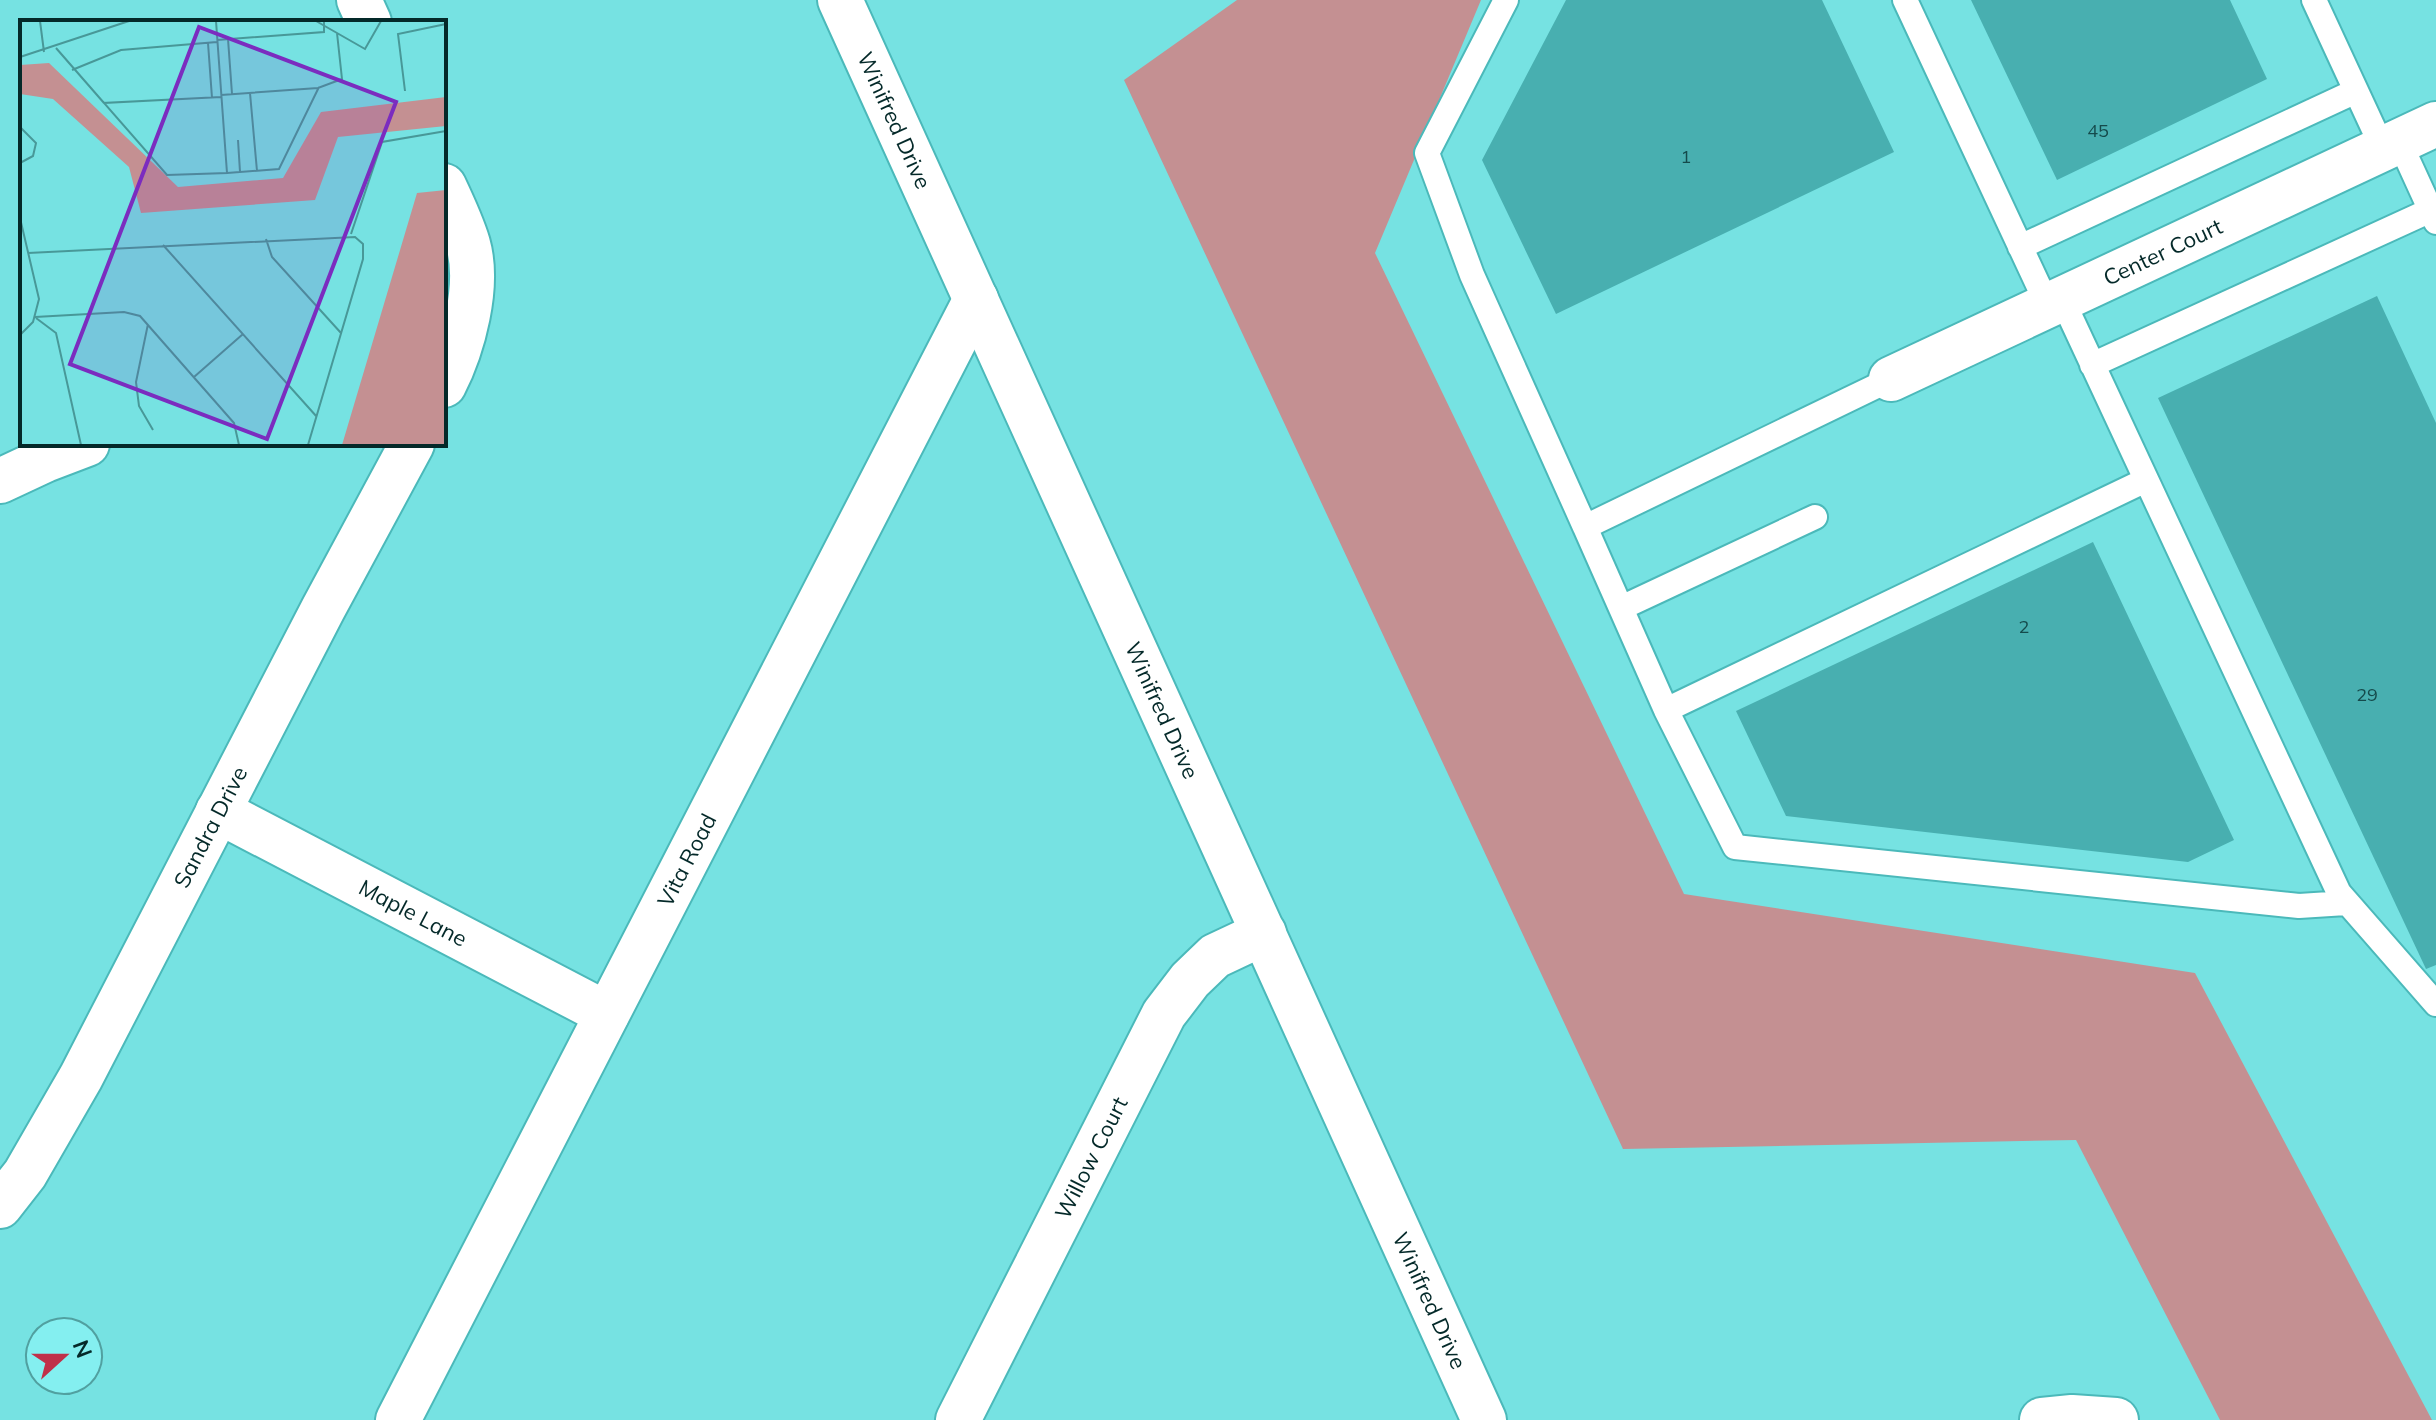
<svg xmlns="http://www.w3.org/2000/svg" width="2436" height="1420" font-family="Mulish,sans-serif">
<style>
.green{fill:#c49092}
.building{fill:#48afb0}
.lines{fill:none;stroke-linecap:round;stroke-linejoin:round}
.lane-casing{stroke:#4bb9ba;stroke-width:28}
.street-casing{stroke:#4bb9ba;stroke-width:48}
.lane{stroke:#fff;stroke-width:24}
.street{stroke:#fff;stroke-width:44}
.labels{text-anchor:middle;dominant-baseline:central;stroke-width:6;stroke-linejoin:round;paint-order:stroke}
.number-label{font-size:18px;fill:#154a4b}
.street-label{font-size:22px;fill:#042929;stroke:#84eff0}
.inset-road{fill:none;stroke:#489898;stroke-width:2}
.view{fill:#7b2cbf;fill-opacity:0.15;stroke:#7b2cbf;stroke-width:4}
.inset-edge{fill:none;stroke:#042929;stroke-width:4}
</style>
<rect width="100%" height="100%" fill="#76e2e2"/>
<path class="green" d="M 1237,0 L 1481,0 L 1375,253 L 1684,894 L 2195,973 L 2432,1420 L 2220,1420 L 2076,1140 L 1623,1149 L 1124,80 Z"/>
<path class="building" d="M 1566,0 L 1822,0 L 1894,152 L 1556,314 L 1482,160 Z
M 1971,0 L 2230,0 L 2267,79 L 2057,180 Z
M 2377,296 L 2436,423 L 2436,965 L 2426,969 L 2158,398 Z
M 2093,542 L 2234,840 L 2188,862 L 1786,816 L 1736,711 Z"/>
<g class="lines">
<g class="lane-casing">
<path id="lane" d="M 1506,0 L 1427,153 L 1472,275 L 1585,527 L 1891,379
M 1905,0 L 2048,306
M 2314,0 L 2383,149
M 2399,141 L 2436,222
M 2020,247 L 2356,91
M 2062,299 L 2339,893 L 2436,1004
M 2092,365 L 2431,210
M 1585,527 L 1666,710 L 1735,847 L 2299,906 L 2346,903
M 1621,608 L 1815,517
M 1666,710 L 2146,480"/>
</g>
<g class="street-casing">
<g id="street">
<path d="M 359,0 L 369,22"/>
<path id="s1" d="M 840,0 L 1484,1420"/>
<path d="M 444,186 C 453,205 462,224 468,244 C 480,286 463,348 444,385"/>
<path id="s2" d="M 1891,379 L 2436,124"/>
<path d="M 0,481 L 45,460 L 87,444"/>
<path id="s3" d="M 218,811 L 607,1014"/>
<path id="s4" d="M 0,1206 L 25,1174 L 81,1077 L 323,609 L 412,444"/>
<path id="s5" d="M 398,1420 L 976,299"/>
<path id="s6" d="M 958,1420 L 1164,1014 L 1190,980 L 1215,956 L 1264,933"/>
<path d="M 2042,1420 L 2072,1417 L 2116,1420"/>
</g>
</g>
<use href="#lane" class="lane"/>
<use href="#street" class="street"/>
</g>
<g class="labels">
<g class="number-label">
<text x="2098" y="130">45</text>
<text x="1686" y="156">1</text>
<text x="2024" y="626">2</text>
<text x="2367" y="694">29</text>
</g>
<g class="street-label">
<text stroke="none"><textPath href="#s1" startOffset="132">Winifred Drive</textPath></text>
<text stroke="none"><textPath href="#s2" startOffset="300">Center Court</textPath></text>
<text stroke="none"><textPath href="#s1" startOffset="780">Winifred Drive</textPath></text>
<text stroke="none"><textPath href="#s4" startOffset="434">Sandra Drive</textPath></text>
<text stroke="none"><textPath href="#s5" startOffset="630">Vita Road</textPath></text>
<text stroke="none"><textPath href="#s3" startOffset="220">Maple Lane</textPath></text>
<text stroke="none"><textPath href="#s6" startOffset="294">Willow Court</textPath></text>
<text stroke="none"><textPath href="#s1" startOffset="1428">Winifred Drive</textPath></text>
</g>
</g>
<g transform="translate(20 20)">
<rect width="426" height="426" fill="#76e2e2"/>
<path d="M 29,43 L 158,167 L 263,158 L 301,92 L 426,77 L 426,106 L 318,117 L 295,180 L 121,193 L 109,147 L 33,79 L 0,74 L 0,45 ZM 426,170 L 426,425 L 322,425 L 397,173 Z" fill="#c49092"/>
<path class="inset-road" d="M 20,1 L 24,32M 196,1 L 207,153 L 147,155 L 84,83 L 201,77M 296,1 L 345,29 L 361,1M 208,19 L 212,74M 197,20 L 304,12 L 304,1M 188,23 L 192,78M 36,28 L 84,83M 0,37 L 109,1M 52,50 L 101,30 L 197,22M 385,71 L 378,14 L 426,4M 230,73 L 237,151M 201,75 L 298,68 L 322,59 L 317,13M 0,107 L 16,123 L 13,136 L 0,143M 218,120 L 220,152M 207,153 L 259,149 L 299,67M 0,198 L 19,279 L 13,302 L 0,315M 331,214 L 362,122 L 426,111M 246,219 L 252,237 L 321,313M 143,225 L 297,397M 8,233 L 335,217 L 343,224 L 343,239 L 288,425M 15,297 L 104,292 L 120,296 L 214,403 L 219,425M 16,298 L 36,313 L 61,425M 128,304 L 116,362 L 119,386 L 133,410M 174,357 L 223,314"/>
<path class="view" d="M 179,7 L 376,82 L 247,419 L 50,344 Z"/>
<rect width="426" height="426" class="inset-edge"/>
</g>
<g transform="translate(64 1356) rotate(69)"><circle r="38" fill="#84eff0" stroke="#51a0a0" stroke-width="2"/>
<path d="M0-6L14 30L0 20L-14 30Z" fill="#c03049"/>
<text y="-12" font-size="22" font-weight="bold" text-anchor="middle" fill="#042929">N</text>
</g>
</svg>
